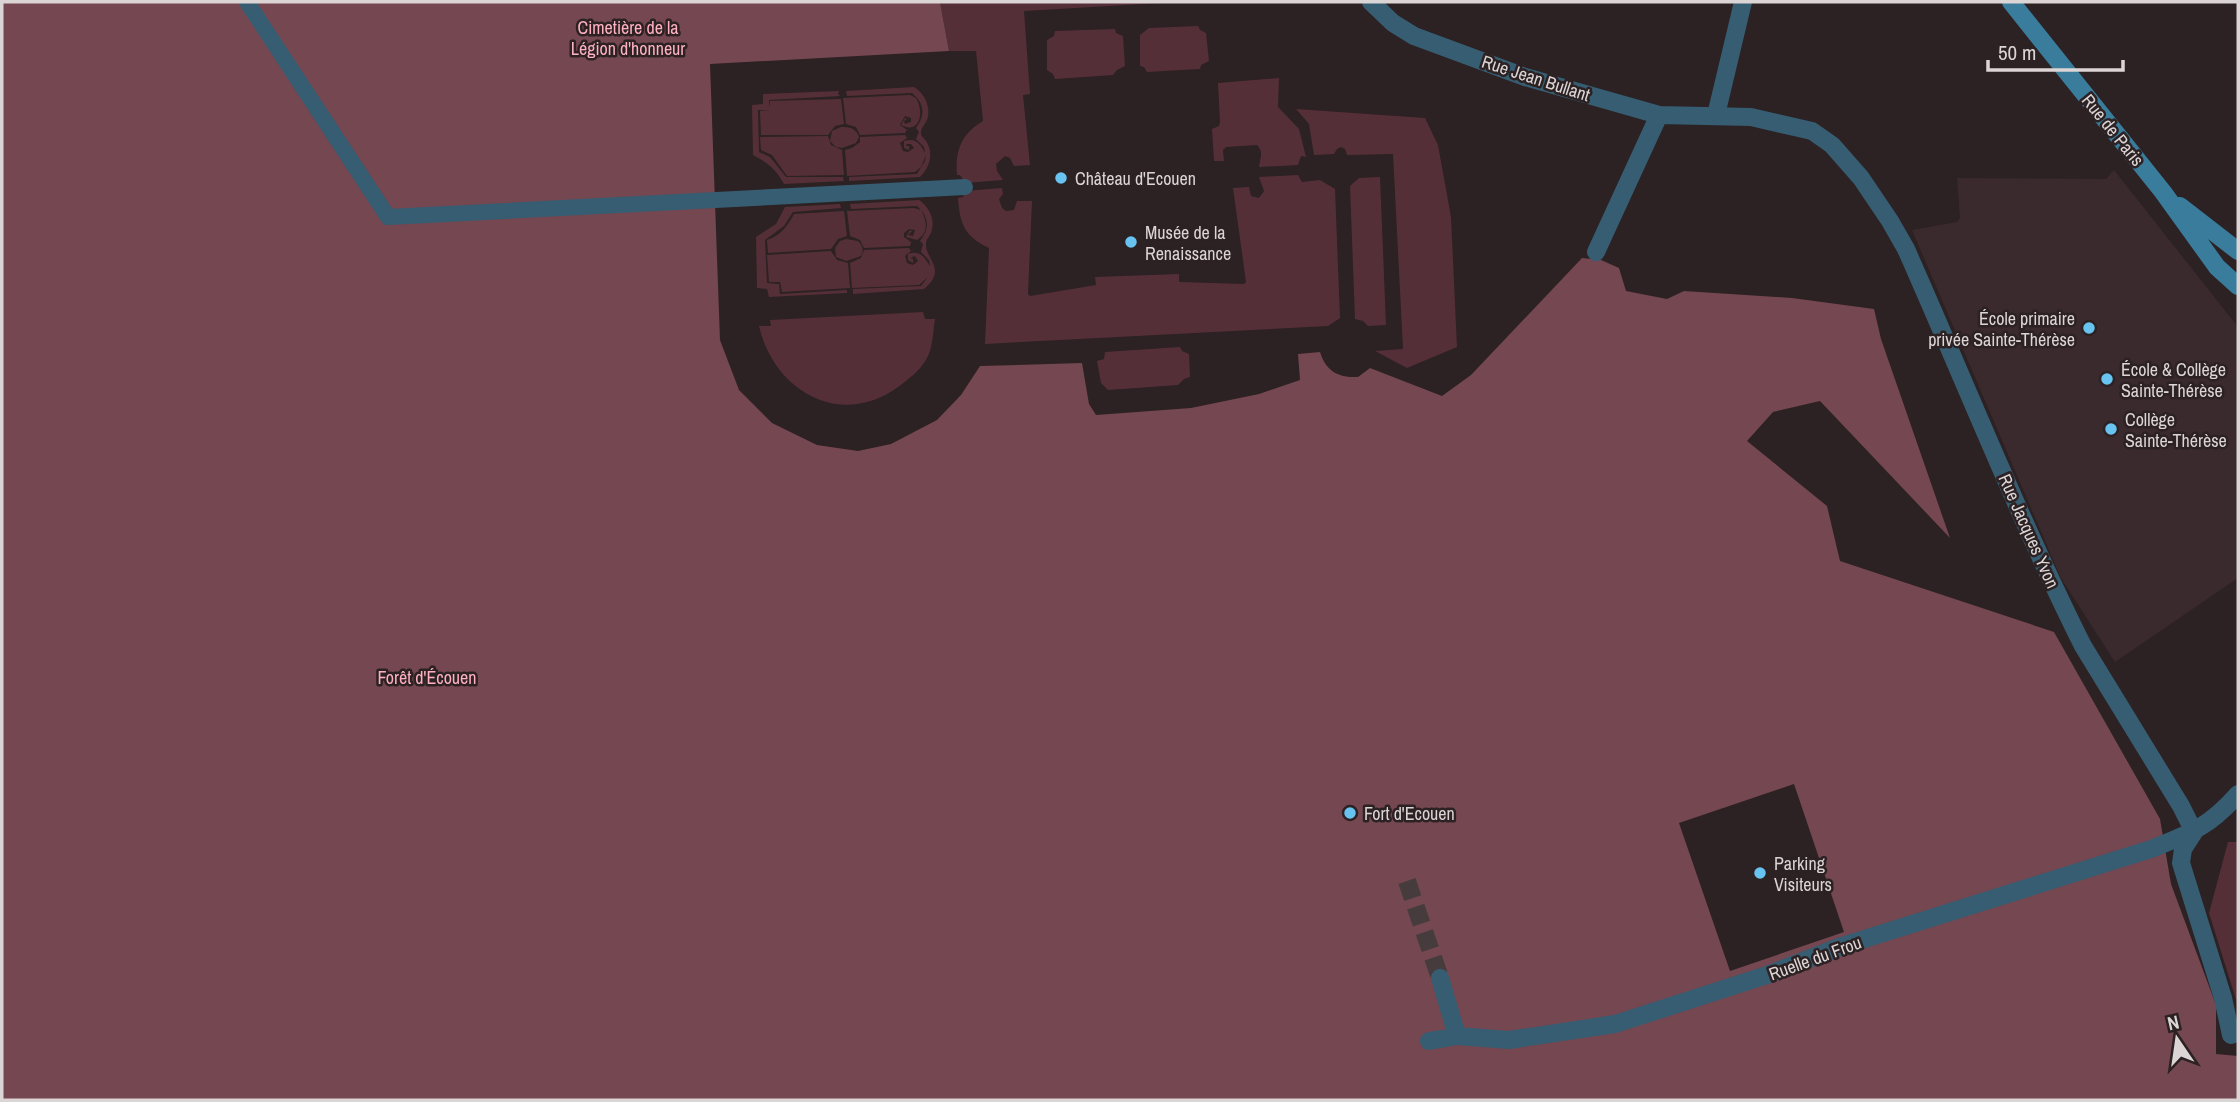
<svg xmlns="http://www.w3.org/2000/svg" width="2240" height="1102" font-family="'Archivo Narrow',sans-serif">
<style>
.built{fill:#3b2a2d}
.green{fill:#552f38}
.forest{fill:#744751;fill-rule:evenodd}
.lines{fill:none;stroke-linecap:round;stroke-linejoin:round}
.minor-tunnel{stroke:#463c3e;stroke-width:18;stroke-dasharray:18 9;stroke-linecap:butt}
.pedestrian{stroke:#365d71;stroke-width:16}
.minor{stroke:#365d71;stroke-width:18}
.secondary{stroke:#3a7c9c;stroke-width:18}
.poi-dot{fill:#69c3f1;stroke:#2c2123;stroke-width:2.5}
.labels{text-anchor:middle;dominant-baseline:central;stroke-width:5;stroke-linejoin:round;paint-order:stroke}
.park-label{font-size:18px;fill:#ffb1c1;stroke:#2c2123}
.street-label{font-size:18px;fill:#dcd5d6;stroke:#2c2123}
.poi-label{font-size:18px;fill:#dcd5d6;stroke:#2c2123;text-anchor:start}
</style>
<rect width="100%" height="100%" fill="#2c2123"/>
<path class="built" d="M 2114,170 L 2238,327 L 2238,578 L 2115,662 L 2061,578 L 1912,230 L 1957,222 L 1960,218 L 1957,178 L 2106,179 Z"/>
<path class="green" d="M 940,2 L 1177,2 L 1024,11 L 1030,94 L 1023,95 L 1030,165 L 1014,166 L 1010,158 L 1005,156 L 996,164 L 997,171 L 1003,180 L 965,183 L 960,175 L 957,175 C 955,151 961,134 983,121 L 976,51 L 949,51 Z
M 1198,26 L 1200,30 L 1206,33 L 1209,61 L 1201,65 L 1200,69 L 1147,72 L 1144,67 L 1140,66 L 1140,35 L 1149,28 Z
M 1115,29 L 1116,33 L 1123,36 L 1125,66 L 1117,70 L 1113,75 L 1055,79 L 1053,74 L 1047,70 L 1047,40 L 1054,36 L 1055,31 Z
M 1279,78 L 1278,107 L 1299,129 L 1306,157 L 1301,156 L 1298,165 L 1259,167 C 1260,158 1264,152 1257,145 L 1226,147 L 1223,150 L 1224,161 L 1214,161 L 1212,129 L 1219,126 L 1220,122 L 1218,83 Z
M 914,87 C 924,93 930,105 928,116 C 927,123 922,126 921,131 C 921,138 922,135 926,141 C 934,153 930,167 920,177 L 849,181 L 849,177 L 917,174 L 925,161 L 926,155 L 921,167 L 915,172 L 847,176 L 845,150 L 852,148 L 860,142 L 860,137 L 905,135 L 907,138 L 900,143 L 903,151 L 908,152 L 914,148 L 911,144 L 907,144 L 906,146 L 909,146 L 909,150 L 904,148 L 904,141 C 917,137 921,146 925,153 L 924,147 L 916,139 L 919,132 L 916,128 C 926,115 924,103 912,93 L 847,96 L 846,91 Z
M 839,91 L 838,94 L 840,96 L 769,100 L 769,108 L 770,101 L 841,99 L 844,124 L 835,126 L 828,135 L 761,135 L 760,111 L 770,110 L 758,110 L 759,152 L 770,157 L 786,177 L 843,177 L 844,181 L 784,184 C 776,169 768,163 753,155 L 752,105 L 763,104 L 763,94 Z
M 910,95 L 916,98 C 924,111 921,135 901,125 L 905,118 L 907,119 L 904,121 L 905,124 L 911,122 L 911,118 L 905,116 L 900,125 L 907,130 L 905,133 L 860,135 L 856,127 L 846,124 L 843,98 Z
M 1296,109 L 1425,118 L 1438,145 L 1451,217 L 1457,347 L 1407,368 L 1375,351 L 1403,349 L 1393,154 L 1347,155 L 1345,149 L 1341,147 L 1337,149 L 1334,154 L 1314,155 L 1309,124 Z
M 841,127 C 850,127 856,128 859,137 L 856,143 L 842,148 L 836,147 L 830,141 L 832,131 Z
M 828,136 L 831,145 L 842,150 L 844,175 L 787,176 L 772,155 L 761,150 L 760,137 Z
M 1298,175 L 1302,182 L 1320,180 L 1335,189 L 1340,318 L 1328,326 L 985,344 L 989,248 C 964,236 960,224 958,198 L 963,197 L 965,191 L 1002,188 L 1003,194 L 999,199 L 1002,208 L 1006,211 L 1014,210 L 1017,201 L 1032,201 L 1028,294 L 1030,296 L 1096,285 L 1095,277 L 1179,274 L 1179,282 L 1244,284 L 1246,282 L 1233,188 L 1249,187 L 1251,196 L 1259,198 L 1264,191 L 1259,177 Z
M 1380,177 L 1386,325 L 1368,326 L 1363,321 L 1355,319 L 1350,186 L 1359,178 Z
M 919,200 C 928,206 935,218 932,229 C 931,236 926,238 926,244 C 925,259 948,269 924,289 L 853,294 L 853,289 L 921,286 L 928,277 L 919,285 L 852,288 L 850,263 L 861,258 L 864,250 L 909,248 L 911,251 L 905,256 L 907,263 L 913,265 L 918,261 L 915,256 L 910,258 L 913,259 L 913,263 L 908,260 L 908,254 C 921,249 925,259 930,266 L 929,260 L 921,252 L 923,244 L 920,241 C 931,227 928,216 917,206 L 851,209 L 850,204 Z
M 840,204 L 841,208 L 793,212 L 784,226 L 765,240 L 767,283 L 779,284 L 780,294 L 847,290 L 847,293 L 769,297 L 767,289 L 757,288 L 756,237 L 776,224 L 785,207 Z
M 914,208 L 921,210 C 927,221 929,233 917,240 L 906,237 L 910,230 L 912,231 L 908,235 L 913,236 L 915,230 L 909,229 L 904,233 L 904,237 L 911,242 L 910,246 L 864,248 L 860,240 L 850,236 L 847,211 Z
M 844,211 L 847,236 L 838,239 L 831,249 L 768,253 L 767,240 C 781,235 787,227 794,214 Z
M 846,239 L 858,241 C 863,246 864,250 861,256 L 846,261 L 836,257 L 835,248 L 840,241 Z
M 831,251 L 837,260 L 848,263 L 850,288 L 782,292 L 780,282 L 769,282 L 767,255 Z
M 923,312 L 925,319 L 935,319 C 933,330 933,346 928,356 C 922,369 909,379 898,387 C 840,429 774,391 759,326 L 771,326 L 770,320 Z
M 1180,347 L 1182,351 L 1189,354 L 1190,377 L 1184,379 L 1178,385 L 1108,390 L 1101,383 L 1097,361 L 1104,359 L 1105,352 Z
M 2228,842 L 2238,842 L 2238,1006 L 2209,913 Z"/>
<path class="forest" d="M 2,2 L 940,2 L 949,51 L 710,64 L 720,340 L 739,390 L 772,423 L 817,445 L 858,451 L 891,444 L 937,420 L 961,395 L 980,366 L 1082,363 L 1089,404 L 1096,415 L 1191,408 L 1259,394 L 1300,380 L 1298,354 L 1320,352 C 1326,371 1338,378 1358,377 L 1370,368 L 1442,396 L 1471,375 L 1582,258 L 1601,260 L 1619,268 L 1626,291 L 1667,299 L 1684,291 L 1792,298 L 1874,309 L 1881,339 L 1950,538 L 1820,401 L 1773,412 L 1747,441 L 1827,506 L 1840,561 L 2054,632 L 2160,819 L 2171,884 L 2216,1005 L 2216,1054 L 2238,1056 L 2238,1100 L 2,1100 ZM 1794,784 L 1844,932 L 1730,971 L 1679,823 Z"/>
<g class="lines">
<path class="minor-tunnel" d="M 1407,881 L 1440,978"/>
<path class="pedestrian" d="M 247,2 L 388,217 L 965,187"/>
<path class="minor" d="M 1371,2 L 1393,23 L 1414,36 L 1525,77 L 1659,115 L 1751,117 L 1812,131 L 1832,145 L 1861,178 L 1890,221 L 1906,249 C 1965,382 2018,516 2083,646 L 2181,806 L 2194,832
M 1716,115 L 1743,2
M 1596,252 L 1659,115
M 2194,832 L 2183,849 L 2181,863 L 2223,998 L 2231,1035
M 1440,978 L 1457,1036
M 1429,1041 L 1457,1036 L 1509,1040 L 1615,1024 L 1767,975 L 1842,946 L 2151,849 C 2191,833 2209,827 2238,794"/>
<path class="secondary" d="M 2011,2 L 2163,192 L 2217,267 L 2238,286
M 2180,206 L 2238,251"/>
</g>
<g class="poi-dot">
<circle cx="1061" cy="178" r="7"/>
<circle cx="1131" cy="242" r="7"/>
<circle cx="2089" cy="328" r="7"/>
<circle cx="2107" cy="379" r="7"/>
<circle cx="2111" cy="429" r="7"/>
<circle cx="1350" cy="813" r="7"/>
<circle cx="1760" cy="873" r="7"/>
</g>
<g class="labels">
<g class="park-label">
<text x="628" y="27">Cimetière de la<tspan x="628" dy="21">Légion d'honneur</tspan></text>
<text x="427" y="677">Forêt d'Écouen</text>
</g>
<g class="street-label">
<text transform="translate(1536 78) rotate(18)">Rue Jean Bullant</text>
<text transform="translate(2113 130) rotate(51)">Rue de Paris</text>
<text transform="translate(2029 531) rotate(66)">Rue Jacques Yvon</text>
<text transform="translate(1815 958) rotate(-20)">Ruelle du Frou</text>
</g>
<g class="poi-label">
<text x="1075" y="178">Château d'Ecouen</text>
<text x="1145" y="232">Musée de la<tspan x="1145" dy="21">Renaissance</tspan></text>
<text x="2075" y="318" text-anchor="end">École primaire<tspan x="2075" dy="21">privée Sainte-Thérèse</tspan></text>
<text x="2121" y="369">École &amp; Collège<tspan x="2121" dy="21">Sainte-Thérèse</tspan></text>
<text x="2125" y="419">Collège<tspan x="2125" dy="21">Sainte-Thérèse</tspan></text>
<text x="1364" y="813">Fort d'Ecouen</text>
<text x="1774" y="863">Parking<tspan x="1774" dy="21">Visiteurs</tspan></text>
</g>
</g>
<rect width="2240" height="1102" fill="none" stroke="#dcd5d6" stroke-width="7"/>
<g transform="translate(2177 1039) rotate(347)" stroke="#2c2123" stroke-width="5" paint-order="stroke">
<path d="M0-5L12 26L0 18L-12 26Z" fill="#dcd5d6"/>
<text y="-10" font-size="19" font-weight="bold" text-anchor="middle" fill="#dcd5d6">N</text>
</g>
<path d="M1988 60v10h135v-10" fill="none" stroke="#dcd5d6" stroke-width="3.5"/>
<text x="1998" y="60" font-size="21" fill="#dcd5d6" stroke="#2c2123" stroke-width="5" paint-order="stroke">50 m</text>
</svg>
